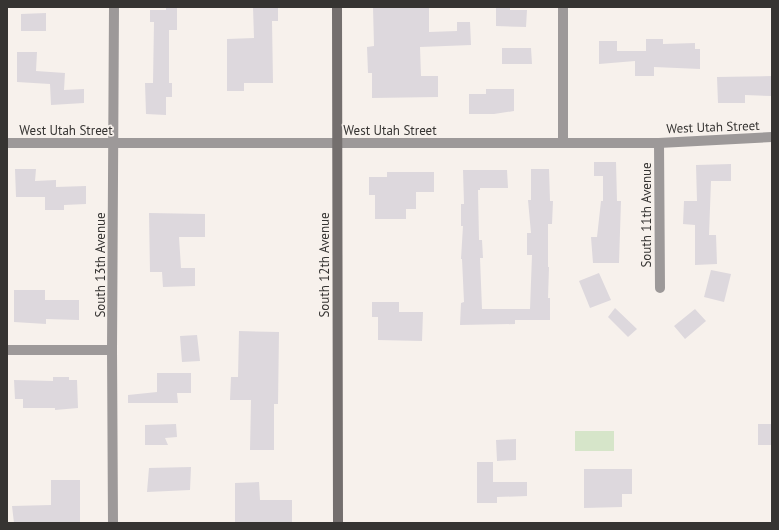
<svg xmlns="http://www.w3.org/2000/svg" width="779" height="530" font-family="'PT Sans',sans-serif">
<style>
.green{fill:#d6e5c9}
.building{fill:#ddd8dd}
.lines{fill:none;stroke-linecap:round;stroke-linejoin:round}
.minor{stroke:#9d9999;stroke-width:10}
.secondary{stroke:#746f6e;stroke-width:10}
.labels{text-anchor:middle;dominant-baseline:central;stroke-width:3.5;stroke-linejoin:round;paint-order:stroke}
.street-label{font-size:13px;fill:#363432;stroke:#f7f1ec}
</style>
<rect width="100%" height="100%" fill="#f7f1ec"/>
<path class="green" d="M 575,431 L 614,431 L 614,451 L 575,451 Z"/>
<path class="building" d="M 166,7 L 177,7 L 177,30 L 169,30 L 169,83 L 172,83 L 172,97 L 166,97 L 166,115 L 146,114 L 145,83 L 153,83 L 154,22 L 150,22 L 150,10 L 166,10 Z
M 253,7 L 278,7 L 278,21 L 272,21 L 273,83 L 244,83 L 244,91 L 227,91 L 227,39 L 254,38 Z
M 373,7 L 429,7 L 429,32 L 457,31 L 457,22 L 470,22 L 471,45 L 420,47 L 421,76 L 438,76 L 438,97 L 372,98 L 372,73 L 368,73 L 367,47 L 374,46 Z
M 496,7 L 510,7 L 510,10 L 527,10 L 526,27 L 496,26 Z
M 46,13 L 46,31 L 21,31 L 21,14 Z
M 646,39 L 663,39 L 663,44 L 695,43 L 695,49 L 700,49 L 700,69 L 654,67 L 654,76 L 635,76 L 635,61 L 599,64 L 599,41 L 617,41 L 617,51 L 646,51 Z
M 502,48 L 531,48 L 532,64 L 502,64 Z
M 17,52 L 37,52 L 36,71 L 65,73 L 64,90 L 84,89 L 84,103 L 51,105 L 50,84 L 17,82 Z
M 772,76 L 772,96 L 745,95 L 745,103 L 718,103 L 717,77 Z
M 486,89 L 514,89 L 514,111 L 494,114 L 469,114 L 469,94 L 486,94 Z
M 594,162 L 616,162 L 617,201 L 621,201 L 619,263 L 593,263 L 591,237 L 597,237 L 601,201 L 603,201 L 603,176 L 594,176 Z
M 731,164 L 731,181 L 711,181 L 709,235 L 716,235 L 717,264 L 695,265 L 695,225 L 683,224 L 684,201 L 697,201 L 696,165 Z
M 15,169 L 36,169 L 35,181 L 56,180 L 56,187 L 86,186 L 86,204 L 64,205 L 64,210 L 45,210 L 45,197 L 16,197 Z
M 531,169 L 549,169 L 550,201 L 553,201 L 552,224 L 548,224 L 548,267 L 549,267 L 548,298 L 550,298 L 550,320 L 515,320 L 515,324 L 460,325 L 461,303 L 464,302 L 462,259 L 461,259 L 463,226 L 461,226 L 461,204 L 464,204 L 463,170 L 507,170 L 508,188 L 480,188 L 480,190 L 478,190 L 479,240 L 482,240 L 483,258 L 480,258 L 482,309 L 530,309 L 532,255 L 527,255 L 527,233 L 531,233 L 528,200 L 531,200 Z
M 387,172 L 434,172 L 434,192 L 416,192 L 416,209 L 406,209 L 406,219 L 375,219 L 375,195 L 369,195 L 369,177 L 387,177 Z
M 149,213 L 205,214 L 205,237 L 179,237 L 181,268 L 195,268 L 195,286 L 163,287 L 162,272 L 150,272 Z
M 711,270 L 731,274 L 724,302 L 704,297 Z
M 599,273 L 611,300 L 590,308 L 579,281 Z
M 14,290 L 45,290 L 45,300 L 79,300 L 79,320 L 46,319 L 46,324 L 14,322 Z
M 372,302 L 399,302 L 399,312 L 423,312 L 422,341 L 378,340 L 378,317 L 372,317 Z
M 615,308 L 637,329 L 628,337 L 608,317 Z
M 695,309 L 706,321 L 685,339 L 674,326 Z
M 239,331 L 279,332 L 278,404 L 274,404 L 274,450 L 250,450 L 251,400 L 230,400 L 231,377 L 238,377 Z
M 197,335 L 200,361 L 182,362 L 180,336 Z
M 157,373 L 191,373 L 191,393 L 177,393 L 178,403 L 128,403 L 128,395 L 157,392 Z
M 53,377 L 69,377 L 69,380 L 77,380 L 78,408 L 55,410 L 55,408 L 23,408 L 23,399 L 15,399 L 14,380 L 53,381 Z
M 176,424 L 177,437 L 165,438 L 168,445 L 145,445 L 145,425 Z
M 758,424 L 772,424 L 772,445 L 758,445 Z
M 516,439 L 516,460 L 497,461 L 496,440 Z
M 477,462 L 493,462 L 493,482 L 527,482 L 527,496 L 497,497 L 497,503 L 477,503 Z
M 191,467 L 190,490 L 147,492 L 149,468 Z
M 584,469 L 632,469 L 632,494 L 622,494 L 622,507 L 584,508 Z
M 51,480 L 80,480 L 80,523 L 14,523 L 12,506 L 51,505 Z
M 259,482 L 260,500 L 292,500 L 292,523 L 235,523 L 235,483 Z"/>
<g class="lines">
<path class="minor" d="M 563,7 L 563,142
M 7,143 L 659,143 L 772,137
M 659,143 L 660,288
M 7,350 L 112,350
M 113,523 L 112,350 L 114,7"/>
<path class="secondary" d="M 337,7 L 338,523"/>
</g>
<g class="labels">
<g class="street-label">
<text transform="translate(713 127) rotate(-2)">West Utah Street</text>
<text x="66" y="130">West Utah Street</text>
<text x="390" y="130">West Utah Street</text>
<text transform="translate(646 215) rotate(-90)">South 11th Avenue</text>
<text transform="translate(100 265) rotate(-90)">South 13th Avenue</text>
<text transform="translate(324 265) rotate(-90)">South 12th Avenue</text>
</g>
</g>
<rect width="779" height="530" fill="none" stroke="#363432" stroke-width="16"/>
</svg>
